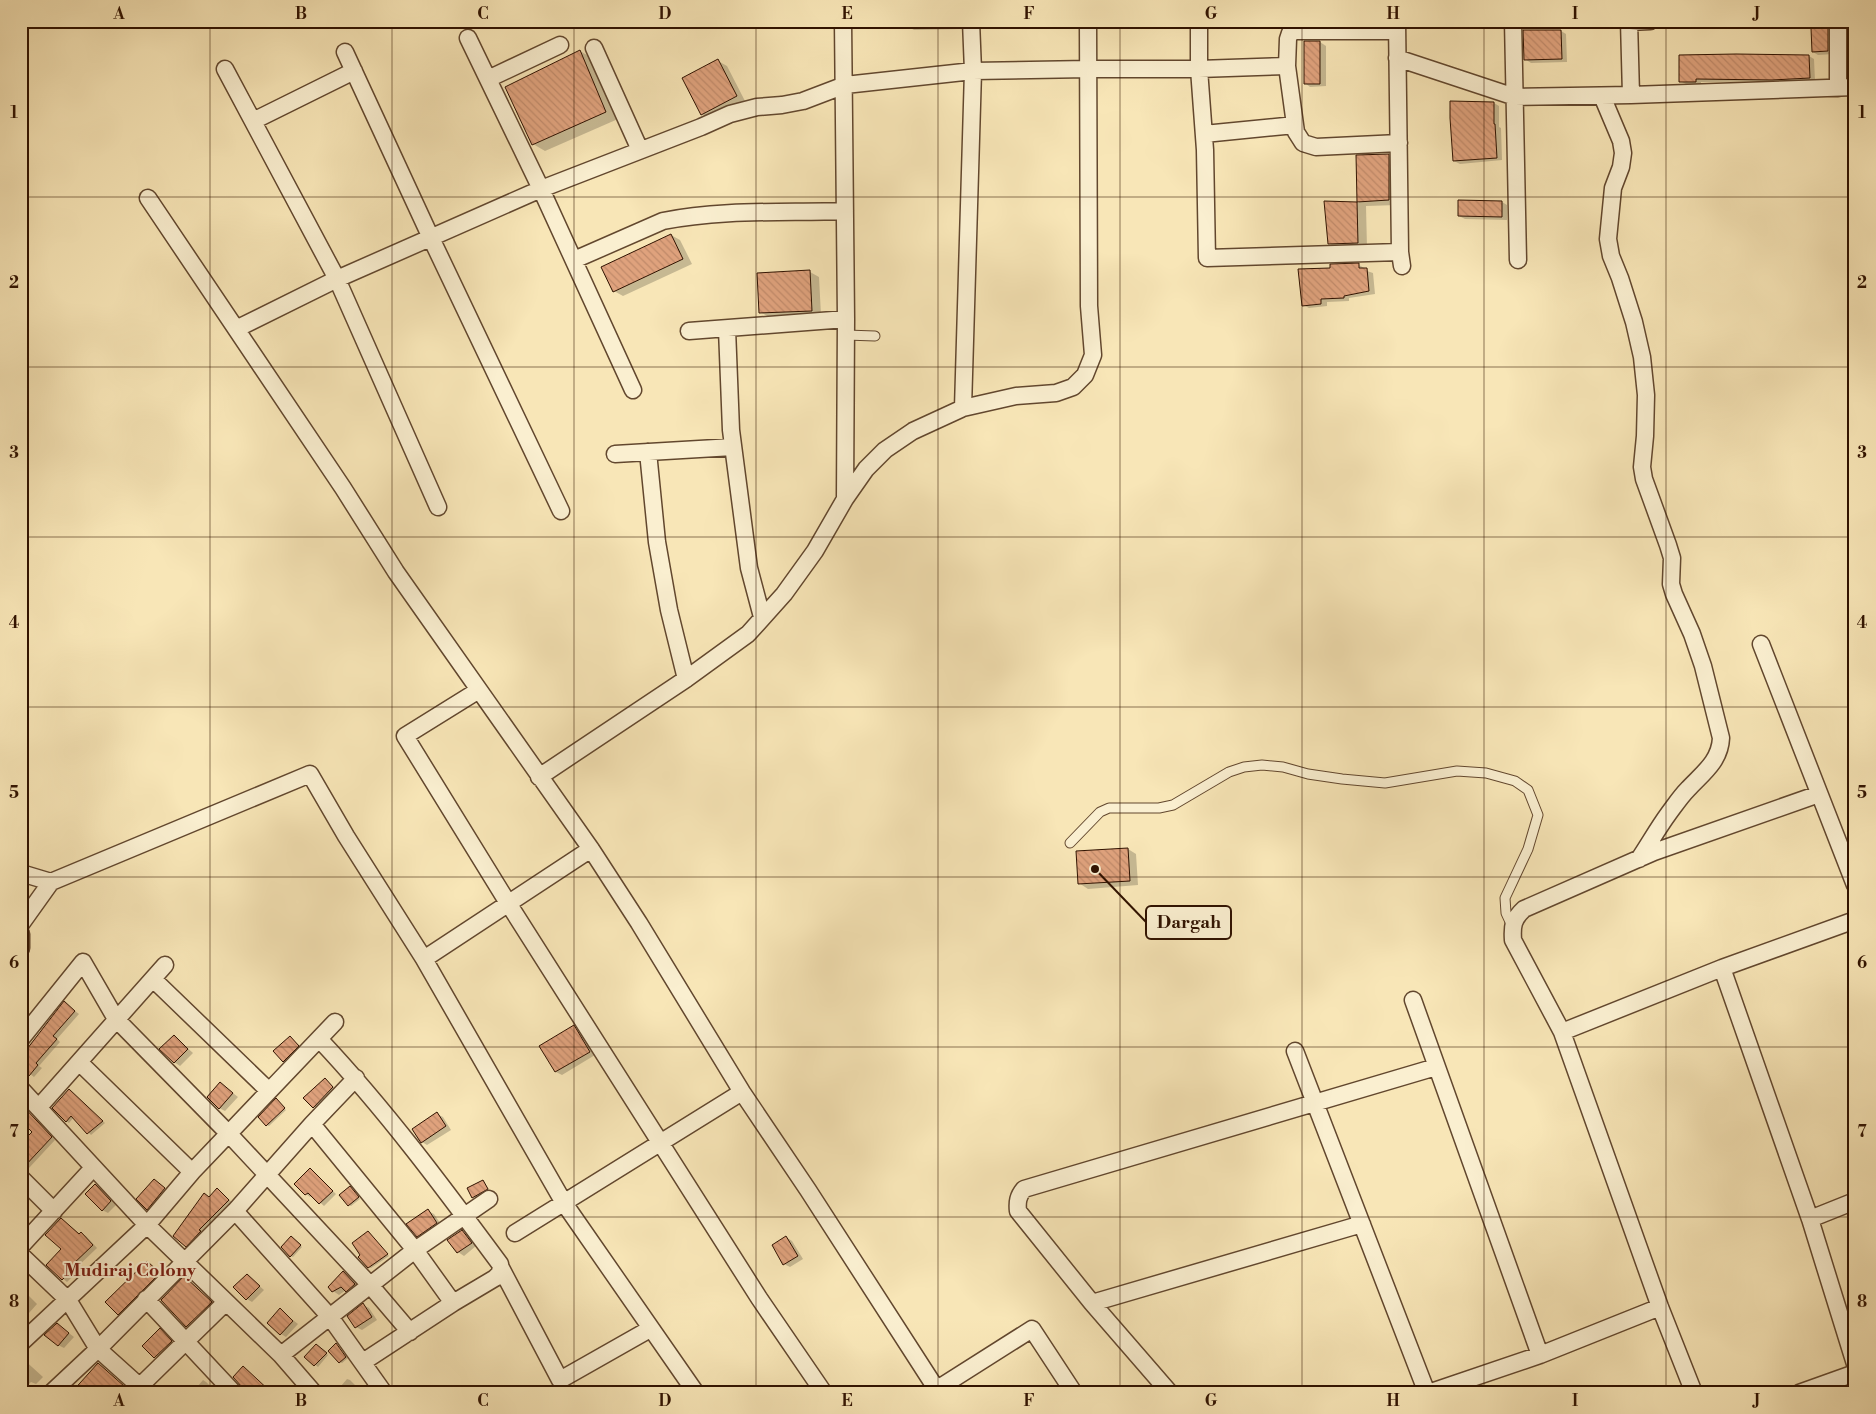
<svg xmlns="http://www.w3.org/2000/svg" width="1876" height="1414" font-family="'Libre Bodoni',serif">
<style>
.shadow{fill:#0003}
.building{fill:url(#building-back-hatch);stroke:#301200}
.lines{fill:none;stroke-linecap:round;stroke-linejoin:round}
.service-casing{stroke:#62472e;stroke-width:11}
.minor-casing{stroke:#62472e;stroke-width:19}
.service{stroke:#faefd0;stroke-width:9}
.minor{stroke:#faefd0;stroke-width:16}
.grid{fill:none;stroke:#301200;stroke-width:1;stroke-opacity:0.55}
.labels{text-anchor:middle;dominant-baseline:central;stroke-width:4;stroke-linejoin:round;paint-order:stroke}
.neighbourhood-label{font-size:18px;font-weight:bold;fill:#7a1f14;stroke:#faefd0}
.leader{fill:none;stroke:#301200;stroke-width:2}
.callout-dot{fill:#301200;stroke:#faefd0;stroke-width:2}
.callout{fill:#faefd0;stroke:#301200;stroke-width:2}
.callout-label{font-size:18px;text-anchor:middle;font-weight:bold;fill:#301200}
.neatline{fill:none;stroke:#301200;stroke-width:2}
.grid-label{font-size:16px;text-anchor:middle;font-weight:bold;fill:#301200}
</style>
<defs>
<pattern id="building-back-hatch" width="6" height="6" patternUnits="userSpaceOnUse" patternTransform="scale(1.25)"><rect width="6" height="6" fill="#dfa27d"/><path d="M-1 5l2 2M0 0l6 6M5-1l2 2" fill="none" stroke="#c08a6a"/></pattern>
</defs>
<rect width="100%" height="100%" fill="#f8e6b7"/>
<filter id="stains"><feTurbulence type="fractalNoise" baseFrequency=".004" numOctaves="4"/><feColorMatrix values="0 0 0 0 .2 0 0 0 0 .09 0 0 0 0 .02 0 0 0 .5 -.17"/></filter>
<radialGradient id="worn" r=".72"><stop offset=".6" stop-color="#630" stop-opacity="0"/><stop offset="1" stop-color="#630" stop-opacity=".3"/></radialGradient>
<path class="shadow" d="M 909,21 L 961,21 L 962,29 L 914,30 L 909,27 Z
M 1812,21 L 1834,21 L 1833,54 L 1818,55 L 1813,52 Z
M 1849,21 L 1855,21 L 1855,78 L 1849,75 Z
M 1561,31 L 1566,34 L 1567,62 L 1531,63 L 1525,59 Z
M 1320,42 L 1326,46 L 1326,86 L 1310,87 L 1305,83 Z
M 580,51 L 592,58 L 618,119 L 545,151 L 533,144 Z
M 1809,56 L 1814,59 L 1815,81 L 1701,82 L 1701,84 L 1686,84 L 1680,81 Z
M 718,61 L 727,66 L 745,101 L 711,119 L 702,114 Z
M 1494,103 L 1499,106 L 1499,127 L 1501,128 L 1502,160 L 1460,164 L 1454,161 Z
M 1388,155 L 1397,160 L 1398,205 L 1366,206 L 1367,248 L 1338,249 L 1329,243 L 1325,202 L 1359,203 L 1358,156 Z
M 1502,202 L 1507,205 L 1507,220 L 1465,219 L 1459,216 Z
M 671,235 L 680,240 L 692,264 L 623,296 L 614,291 Z
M 1359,265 L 1364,268 L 1364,270 L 1373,273 L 1375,294 L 1349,298 L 1349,301 L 1327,302 L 1327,306 L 1309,308 L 1303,305 L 1332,270 Z
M 810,272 L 819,277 L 821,315 L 769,317 L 760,312 Z
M 1128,849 L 1136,854 L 1138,885 L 1088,889 L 1079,883 Z
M 64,1003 L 79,1014 L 57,1039 L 60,1042 L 39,1066 L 42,1068 L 34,1077 L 21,1067 L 21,1050 L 26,1049 Z
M 574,1027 L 579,1030 L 595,1055 L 562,1075 L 556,1072 L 541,1047 Z
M 174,1036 L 193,1053 L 180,1066 L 174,1062 Z
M 290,1038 L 304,1049 L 289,1065 L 283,1061 Z
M 325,1080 L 338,1091 L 320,1111 L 305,1098 Z
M 220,1083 L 238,1097 L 225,1111 L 219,1108 Z
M 71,1092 L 105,1123 L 91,1135 L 74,1117 L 69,1123 L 66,1121 Z
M 276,1100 L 286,1110 L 269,1126 L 267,1125 Z
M 21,1105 L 55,1140 L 29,1168 L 21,1162 L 33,1132 Z
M 437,1114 L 443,1117 L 451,1130 L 427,1145 L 422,1142 Z
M 310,1170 L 336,1194 L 324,1206 L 312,1195 L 310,1197 L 306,1194 L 296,1184 Z
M 155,1180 L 170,1192 L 153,1212 L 147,1209 Z
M 483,1181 L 490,1191 L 476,1199 L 469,1189 Z
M 95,1185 L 101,1189 L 116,1205 L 108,1213 L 102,1210 Z
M 352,1189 L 360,1199 L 351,1206 L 349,1205 Z
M 218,1190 L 233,1203 L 191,1248 L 186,1246 L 205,1194 L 210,1197 Z
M 428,1211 L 434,1214 L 442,1226 L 423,1239 L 418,1236 Z
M 62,1219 L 81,1235 L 82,1234 L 86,1236 L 97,1248 L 74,1270 L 77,1272 L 67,1282 L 48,1265 L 63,1249 Z
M 462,1231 L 468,1234 L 476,1246 L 464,1256 L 458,1252 L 449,1240 Z
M 368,1232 L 389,1256 L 371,1268 L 368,1267 Z
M 786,1237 L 792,1241 L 803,1259 L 790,1267 L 784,1264 Z
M 293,1239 L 302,1247 L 293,1257 L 290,1256 Z
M 148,1262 L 161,1275 L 121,1315 L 119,1314 Z
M 344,1273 L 349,1276 L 360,1288 L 352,1294 L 346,1290 L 339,1295 L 333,1291 Z
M 247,1275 L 264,1290 L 252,1302 L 247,1299 Z
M 189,1280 L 215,1305 L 191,1329 L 187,1326 Z
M 21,1288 L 37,1304 L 21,1322 Z
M 363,1305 L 369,1308 L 377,1320 L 362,1330 L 356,1327 Z
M 280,1310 L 298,1324 L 286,1337 L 281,1334 Z
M 57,1324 L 74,1337 L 64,1348 L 58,1345 Z
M 160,1330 L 165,1333 L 177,1345 L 161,1360 L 144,1346 Z
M 336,1345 L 348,1358 L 342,1363 L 340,1362 Z
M 319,1347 L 328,1355 L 318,1367 L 306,1357 Z
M 21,1357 L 43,1377 L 36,1384 L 31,1382 L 28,1385 L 21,1380 Z
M 101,1365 L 127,1389 L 126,1393 L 73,1393 Z
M 347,1379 L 350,1380 L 363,1393 L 335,1393 Z
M 203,1380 L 206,1382 L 218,1393 L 192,1393 Z
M 180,1385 L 183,1386 L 190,1393 L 172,1393 Z
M 292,1385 L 301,1393 L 284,1393 Z"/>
<path class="building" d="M 1848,26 L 1855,26 L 1855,50 L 1848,50 Z
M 1828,27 L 1828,51 L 1812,52 L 1811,28 Z
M 1523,30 L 1561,30 L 1562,59 L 1524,60 Z
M 1304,41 L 1320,41 L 1320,84 L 1304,84 Z
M 580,50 L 606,112 L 532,145 L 505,87 Z
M 1736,54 L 1809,55 L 1810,78 L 1772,80 L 1696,79 L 1696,82 L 1679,82 L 1679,55 Z
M 718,59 L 737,96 L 701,115 L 682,78 Z
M 1450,101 L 1494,102 L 1494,124 L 1495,124 L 1497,158 L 1453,161 L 1450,118 Z
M 1389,154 L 1389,200 L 1357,202 L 1356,155 Z
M 1458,200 L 1502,201 L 1502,217 L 1458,216 Z
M 1324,201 L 1357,202 L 1358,243 L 1328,244 Z
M 671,234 L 683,259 L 613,292 L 601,267 Z
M 1359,263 L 1359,268 L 1367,268 L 1369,291 L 1344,296 L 1344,298 L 1321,299 L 1321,304 L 1302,306 L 1298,269 L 1330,268 L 1330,264 Z
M 810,270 L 812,311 L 759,313 L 757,273 Z
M 1128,848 L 1130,881 L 1078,884 L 1076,851 Z
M 64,1001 L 75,1011 L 53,1036 L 57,1039 L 36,1063 L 38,1065 L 29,1076 L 26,1074 L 21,1079 L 21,1051 L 24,1053 Z
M 574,1025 L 590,1052 L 555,1072 L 539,1046 Z
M 174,1035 L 188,1049 L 174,1063 L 159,1049 Z
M 290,1036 L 299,1046 L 283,1062 L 273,1051 Z
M 325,1078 L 333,1087 L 313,1108 L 303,1098 Z
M 220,1082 L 233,1093 L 219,1109 L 207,1097 Z
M 69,1089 L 103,1121 L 87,1134 L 71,1116 L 66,1122 L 52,1108 Z
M 276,1098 L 285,1108 L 266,1126 L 258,1117 Z
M 21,1104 L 52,1137 L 23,1168 L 21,1168 L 21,1143 L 32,1132 L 21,1121 Z
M 437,1112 L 446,1126 L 421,1143 L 412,1129 Z
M 310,1168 L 333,1191 L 319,1204 L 308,1193 L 305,1195 L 294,1184 Z
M 154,1179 L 165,1188 L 147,1210 L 136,1199 Z
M 483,1180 L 488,1189 L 472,1198 L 467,1188 Z
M 95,1184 L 111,1201 L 102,1211 L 85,1194 Z
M 350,1186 L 359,1197 L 348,1206 L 339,1195 Z
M 217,1188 L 229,1200 L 199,1230 L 201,1231 L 186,1247 L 173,1236 L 204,1193 L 209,1197 Z
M 428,1209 L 437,1223 L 417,1237 L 406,1224 Z
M 61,1218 L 79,1234 L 81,1232 L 93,1245 L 70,1267 L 73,1269 L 62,1280 L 46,1265 L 61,1249 L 45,1235 Z
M 462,1230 L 472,1243 L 457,1253 L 447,1240 Z
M 368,1231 L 388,1254 L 368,1268 L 358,1257 L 360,1255 L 352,1243 Z
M 291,1236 L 301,1245 L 290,1257 L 281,1247 Z
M 786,1236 L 798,1256 L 783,1265 L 772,1245 Z
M 147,1261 L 160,1273 L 118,1315 L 105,1302 Z
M 343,1271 L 355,1284 L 346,1292 L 341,1287 L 332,1292 L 328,1287 Z
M 247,1274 L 260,1286 L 246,1300 L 233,1287 Z
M 184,1276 L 212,1302 L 186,1327 L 161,1300 Z
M 363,1303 L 372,1317 L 355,1328 L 347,1316 Z
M 280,1308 L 293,1321 L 280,1335 L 267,1323 Z
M 57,1323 L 69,1333 L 58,1346 L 44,1335 Z
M 160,1328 L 172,1341 L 154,1358 L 142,1346 Z
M 336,1343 L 346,1357 L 339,1363 L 328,1351 Z
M 316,1344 L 327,1353 L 314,1366 L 304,1357 Z
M 98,1363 L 124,1386 L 118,1393 L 71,1393 Z
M 243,1366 L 272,1393 L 244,1393 L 242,1387 L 233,1377 Z"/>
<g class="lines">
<g class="service-casing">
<path id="service" d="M 846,335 L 875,336
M 1070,843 L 1100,812 L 1109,808 L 1159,808 L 1173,805 L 1229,772 L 1244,767 L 1262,765 L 1283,767 L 1308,774 L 1342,779 L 1385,783 L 1457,771 L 1486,773 L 1515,781 L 1528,790 L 1538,815 L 1528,849 L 1505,898 L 1506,913 L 1512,926"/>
</g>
<g class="minor-casing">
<path id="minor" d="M 843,21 L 846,319 L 845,499
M 1199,21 L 1199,69 L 1205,150 L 1207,258 L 1400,252
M 1397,21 L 1400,252 L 1402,266
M 1513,21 L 1518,260
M 1629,21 L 1631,95
M 1629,22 L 1650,21
M 468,38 L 541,189 L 633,390
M 594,48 L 640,150
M 345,52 L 431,238 L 561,511
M 1397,58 L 1515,97 L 1631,95 L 1855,87
M 1287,66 L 1296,132 L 1303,143 L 1316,147 L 1399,143
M 225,69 L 337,279 L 438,507
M 488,79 L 560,45
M 1838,88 L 1838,21
M 1602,96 L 1621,141 L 1623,153 L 1621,167 L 1613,188 L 1608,239 L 1611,256 L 1620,278 L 1634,322 L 1642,357 L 1646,395 L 1645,436 L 1642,467 L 1644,479 L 1668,545 L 1672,558 L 1671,584 L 1674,594 L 1692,634 L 1703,666 L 1721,738 C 1720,761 1703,773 1688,789 C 1681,796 1675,805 1669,813 C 1658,828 1649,844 1639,859
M 253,121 L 354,71
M 1204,134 L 1295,125
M 148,198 L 343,488 L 396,572 L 591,849 L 639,923 L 742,1092 L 808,1190 L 939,1393
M 574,260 L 663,221 C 722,209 785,213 845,211
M 236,329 L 337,279 L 541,189 L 701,127 L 730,114 L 757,107 L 782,105 L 803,101 L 845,85 L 973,71 L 1088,69 L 1199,69 L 1287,66 L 1288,39 L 1290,33 L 1296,31 L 1397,31
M 727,329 L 731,430 L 749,568 L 762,617
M 689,331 L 846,319
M 963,408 L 973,71 L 971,21
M 648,452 L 657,542 L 669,610 L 686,679
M 615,454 L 733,447
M 1761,644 L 1855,885
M 479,690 L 405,736 L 508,903 L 759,1298 L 824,1393
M 539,777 L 686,679 L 748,634 L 784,594 L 815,551 L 845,499 L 866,469 L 885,450 L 913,431 L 963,408 L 1016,396 L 1056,393 L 1073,387 L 1085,375 L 1093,355 L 1089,306 L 1088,21
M 591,849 L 424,959 L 564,1203 L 696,1393
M 21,873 L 51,882 L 310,774 L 346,836 L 424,959
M 21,924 L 51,882
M 21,934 L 21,948
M 1722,968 L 1810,1219 L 1855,1364
M 153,979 L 269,1091
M 1413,1000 L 1540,1355
M 1562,1032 L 1722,968 L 1855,920
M 21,1039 L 83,962 L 116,1019 L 229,1134 L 370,1285 L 410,1332
M 320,1040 C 385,1109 443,1187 500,1264 L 501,1272 L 495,1278 L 453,1303 L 363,1362
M 1295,1051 L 1427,1393
M 79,1062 L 192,1172
M 21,1089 L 147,1225 L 281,1355 L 314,1393
M 39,1107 L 165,965
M 312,1124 L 415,1250 L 453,1303
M 21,1178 L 54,1211
M 235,1211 L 330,1317 L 384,1393
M 1810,1219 L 1855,1201
M 515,1233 L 742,1092
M 21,1246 L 93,1168
M 21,1255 L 68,1300 L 98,1349 L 147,1393
M 501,1268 L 560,1380 L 650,1329
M 146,1299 L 234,1393
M 1092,1303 L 1362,1224
M 21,1343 L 147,1225 L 192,1172 L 335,1022
M 281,1355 L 415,1250 L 489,1199
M 51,1393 L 98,1349 L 235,1211 L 312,1124 L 356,1078
M 133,1393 L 226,1302
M 931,1393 L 1032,1329 L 1074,1393
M 1170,1393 L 1092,1303 L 1018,1211 C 1017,1202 1018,1196 1024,1189 L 1436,1067
M 1428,1393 L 1540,1355 L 1660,1307
M 1694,1393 L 1660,1307 L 1562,1032 L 1513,940 C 1512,926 1513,919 1524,909 L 1654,852 L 1819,794
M 1799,1393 L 1855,1373"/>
</g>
<use href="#service" class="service"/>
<use href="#minor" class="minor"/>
</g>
<path class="grid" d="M 210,21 L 210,1393M 392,21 L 392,1393M 574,21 L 574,1393M 756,21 L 756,1393M 938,21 L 938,1393M 1120,21 L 1120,1393M 1302,21 L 1302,1393M 1484,21 L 1484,1393M 1666,21 L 1666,1393M 21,197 L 1855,197M 21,367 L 1855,367M 21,537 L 1855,537M 21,707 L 1855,707M 21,877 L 1855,877M 21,1047 L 1855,1047M 21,1217 L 1855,1217"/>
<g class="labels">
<g class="neighbourhood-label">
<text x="130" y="1270">Mudiraj Colony</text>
</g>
</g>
<path class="leader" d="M1095 869L1146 922"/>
<circle class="callout-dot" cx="1095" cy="869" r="5"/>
<rect class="callout" x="1146" y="906" width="85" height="33" rx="5"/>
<g class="callout-label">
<text x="1189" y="928">Dargah</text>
</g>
<rect width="1876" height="1414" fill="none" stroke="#f8e6b7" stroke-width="55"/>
<rect x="28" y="28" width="1820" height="1358" class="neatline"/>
<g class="grid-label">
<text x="119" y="19">A</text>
<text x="301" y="19">B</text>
<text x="483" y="19">C</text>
<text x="665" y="19">D</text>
<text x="847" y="19">E</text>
<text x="1029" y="19">F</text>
<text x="1211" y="19">G</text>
<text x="1393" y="19">H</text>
<text x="1575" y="19">I</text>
<text x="1757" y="19">J</text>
<text x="14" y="118">1</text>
<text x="1862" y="118">1</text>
<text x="14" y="288">2</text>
<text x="1862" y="288">2</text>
<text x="14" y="458">3</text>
<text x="1862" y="458">3</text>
<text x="14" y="628">4</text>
<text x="1862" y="628">4</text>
<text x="14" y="798">5</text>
<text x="1862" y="798">5</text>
<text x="14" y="968">6</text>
<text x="1862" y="968">6</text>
<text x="14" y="1137">7</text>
<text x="1862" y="1137">7</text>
<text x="14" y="1307">8</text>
<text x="1862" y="1307">8</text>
<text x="119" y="1406">A</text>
<text x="301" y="1406">B</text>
<text x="483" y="1406">C</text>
<text x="665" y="1406">D</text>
<text x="847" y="1406">E</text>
<text x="1029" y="1406">F</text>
<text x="1211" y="1406">G</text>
<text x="1393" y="1406">H</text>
<text x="1575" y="1406">I</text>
<text x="1757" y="1406">J</text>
</g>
<rect width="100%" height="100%" filter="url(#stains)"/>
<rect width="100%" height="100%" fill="url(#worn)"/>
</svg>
